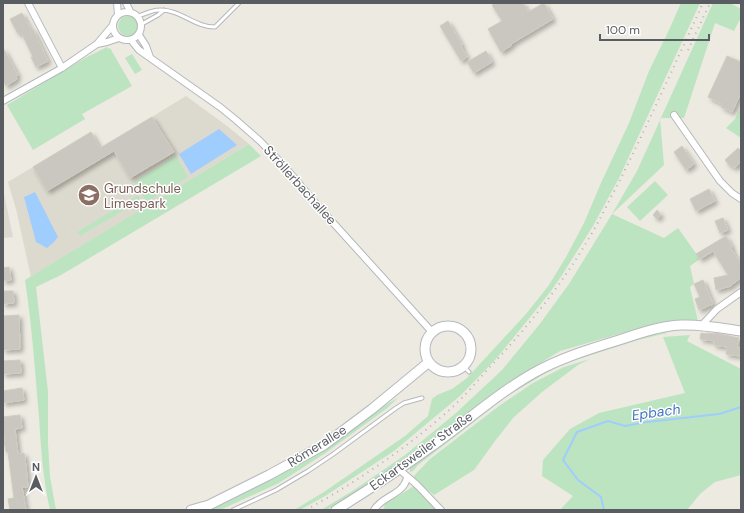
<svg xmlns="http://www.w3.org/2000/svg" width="744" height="513" font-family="'DM Sans',sans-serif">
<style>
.education{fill:#dcdacf}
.green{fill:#bde4c0}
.water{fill:#9fcdfd}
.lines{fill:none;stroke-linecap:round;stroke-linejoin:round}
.stream{stroke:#9fcdfd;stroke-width:2}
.building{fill:#c9c7c0;stroke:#d0ccbf;filter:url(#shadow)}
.lane-casing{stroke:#b6b8bd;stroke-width:5}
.street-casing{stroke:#b6b8bd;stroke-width:8}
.secondary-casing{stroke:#b6b9bf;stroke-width:11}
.lane{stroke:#fff;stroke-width:3}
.street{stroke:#fff;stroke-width:6}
.secondary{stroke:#fff;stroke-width:9}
.rail{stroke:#b2b3b3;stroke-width:2;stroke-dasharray:1 5;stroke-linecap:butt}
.labels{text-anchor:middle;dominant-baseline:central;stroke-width:3;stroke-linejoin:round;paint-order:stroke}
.street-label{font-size:13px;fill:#595c61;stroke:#fff}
.education-label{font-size:13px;fill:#785e54;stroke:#fff;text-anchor:start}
.water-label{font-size:14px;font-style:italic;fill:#4376c0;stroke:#fff}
</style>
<defs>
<filter id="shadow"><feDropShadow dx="3" dy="3" stdDeviation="2" flood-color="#0004"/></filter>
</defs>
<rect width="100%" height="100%" fill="#eceae1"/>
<path class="education" d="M 186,96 L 227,126 L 249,144 L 31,277 L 16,209 L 8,182 L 91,132 L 101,148 Z
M 3,189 L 13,237 L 3,238 Z"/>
<path class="green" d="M 681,3 L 700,3 L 619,178 L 593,226 L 562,275 L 551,291 L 527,321 L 495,360 L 461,395 L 394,451 L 325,496 L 300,510 L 294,510 L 324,492 L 405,436 L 428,416 L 432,399 L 437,395 L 452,389 L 467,378 L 526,314 L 549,285 L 566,257 L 584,223 L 601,183 L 629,123 L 649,71 L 669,30 Z
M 713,3 L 730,3 L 741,9 L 741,21 L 739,21 L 734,31 L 715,23 L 684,118 L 660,118 L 664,165 L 612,214 L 664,238 L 678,228 L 700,259 L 690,266 L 694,284 L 690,287 L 698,321 L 657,323 L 560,351 L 516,378 L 411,458 L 369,485 L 327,510 L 321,510 L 354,490 L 405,455 L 456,413 L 502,370 L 539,325 L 569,284 L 612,214 L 637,171 Z
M118 26a10 10 0 1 1 20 0a10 10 0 1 1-20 0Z
M 107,47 L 108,49 L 110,48 L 132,86 L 82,114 L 85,119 L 33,150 L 7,105 L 85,58 Z
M 132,54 L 142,70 L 135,74 L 125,58 Z
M 741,107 L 741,138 L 726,128 L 735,119 Z
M 249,144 L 261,156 L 61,275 L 36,287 L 48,392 L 48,444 L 50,477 L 56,510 L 50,510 C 43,479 41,448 39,417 C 35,371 32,326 25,280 Z
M 176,156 L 188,177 L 147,202 L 134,182 Z
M 655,181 L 668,195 L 640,221 L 627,207 Z
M 138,195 L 141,200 L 80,236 L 77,232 Z
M 664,330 L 667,333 L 638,340 L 610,349 L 563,364 L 544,374 L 506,397 L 452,439 L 418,465 L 413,471 L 410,472 L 410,468 L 414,462 L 495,400 L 560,363 Z
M 690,335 L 687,341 L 741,369 L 741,475 L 715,482 L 700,494 L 687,510 L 560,510 L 573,496 L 542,476 L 543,460 L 570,429 L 599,413 L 685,393 L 663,337 Z
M 590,359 L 578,365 L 542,392 L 514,417 L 495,441 L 474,470 L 434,495 L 412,478 L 430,459 L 499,406 L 533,383 L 564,367 Z
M 399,397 L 386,409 L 327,452 L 279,483 L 220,510 L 214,510 L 212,506 L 366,417 Z
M 416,485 L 441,510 L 383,510 L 385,504 Z"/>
<path class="water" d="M 219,129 L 237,145 L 191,174 L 179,154 Z
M 35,192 L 58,237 L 54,242 L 47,248 L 36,242 L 24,197 Z"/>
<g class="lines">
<path class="stream" d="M 604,510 L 601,497 L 578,480 L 563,460 L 577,432 L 608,421 L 625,426 L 647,422 L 719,414 L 741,407"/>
</g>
<path class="building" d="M 496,3 L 523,3 L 528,12 L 544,3 L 553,19 L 511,44 L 512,45 L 501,52 L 488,29 L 502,21 L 492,5 Z
M 22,13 L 31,30 L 33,29 L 48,61 L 36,67 L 31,57 L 33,57 L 21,32 L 18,34 L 10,19 Z
M 448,21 L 462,45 L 461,46 L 467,57 L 461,61 L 440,26 Z
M 3,48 L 18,75 L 16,76 L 17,79 L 6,86 L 3,80 Z
M 486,51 L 492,62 L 474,73 L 467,62 Z
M 727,56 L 741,62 L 741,93 L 732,112 L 721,107 L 722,104 L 708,97 Z
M 152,117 L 174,152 L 130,178 L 114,151 L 47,191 L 33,167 L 91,132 L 100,148 Z
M 682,146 L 694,164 L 686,170 L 674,152 Z
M 738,148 L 741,151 L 741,161 L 735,168 L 731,165 L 730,166 L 725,160 Z
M 709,189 L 715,201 L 696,211 L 690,199 Z
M 657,210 L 661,215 L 657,219 L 653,215 Z
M 723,218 L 728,230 L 720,233 L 715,221 Z
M 726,236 L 732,247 L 731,248 L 741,265 L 741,278 L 731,285 L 731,286 L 716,290 L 714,278 L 728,275 L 713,251 L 700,259 L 696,254 Z
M 9,267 L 11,280 L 3,281 L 3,268 Z
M 703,280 L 713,304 L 699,310 L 695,299 L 700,297 L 694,284 Z
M 3,291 L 13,291 L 14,303 L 3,304 Z
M 19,315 L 20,349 L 3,350 L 3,316 Z
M 701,333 L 707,334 L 707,333 L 715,334 L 715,333 L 739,338 L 737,347 L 741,348 L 740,356 L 726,354 L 727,347 L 714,345 L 714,341 L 700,339 Z
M 20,360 L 21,373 L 3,374 L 3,361 Z
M 22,388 L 24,400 L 3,403 L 3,391 Z
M 20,415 L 22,428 L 15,429 L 18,454 L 24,453 L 26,466 L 28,487 L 22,487 L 26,510 L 10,510 L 8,499 L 14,498 L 8,452 L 6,452 L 4,441 L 5,441 L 3,426 L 3,417 Z"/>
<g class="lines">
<g class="lane-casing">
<path id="lane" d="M 138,16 C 145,14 152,10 159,10 C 180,9 194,27 215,27 L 239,3
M 142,24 L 158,15 L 164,10
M 463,366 L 469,372
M 233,510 L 276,490 L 308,471 L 332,455 L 396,408 L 404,403 L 422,398"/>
</g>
<g class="street-casing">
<path id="street" d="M 28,3 L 62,68
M 117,3 L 118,15
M 126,3 L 130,11
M113 26a14 14 0 1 1 28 0a14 14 0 1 1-28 0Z
M 139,35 L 146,46 L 150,57
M 131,40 L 139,50 L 220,107 L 236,120 L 260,141 L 285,167 L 318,206 L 432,332
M 97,44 L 107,42 L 119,38
M 3,101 L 62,68 L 97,44 L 113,25
M 674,115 L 720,181 L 732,193 L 741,199
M 702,325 L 717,309 L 741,292
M 399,469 C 405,475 412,480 418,486 C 426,494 433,502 441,510
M 374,510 C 382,496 403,495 407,478"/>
</g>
<g class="secondary-casing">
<path id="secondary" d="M425 349a23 23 0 1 1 46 0a23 23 0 1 1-46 0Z
M 191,510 L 209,505 L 269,475 L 324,445 L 372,409 L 429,362
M 336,510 C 368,490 401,469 432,446 C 469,420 502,389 543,368 C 567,356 593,348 619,340 C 640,333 660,326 681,325 C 701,324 721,328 741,331"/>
</g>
<use href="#lane" class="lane"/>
<use href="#street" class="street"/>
<use href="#secondary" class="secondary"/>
<path class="rail" d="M 688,50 L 710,3
M 306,510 C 356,482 404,450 447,412 C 462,399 475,384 488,369 C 530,325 568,277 597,224 C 604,212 610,198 617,186 C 647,126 675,64 703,3"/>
</g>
<defs>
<g id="school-disc" transform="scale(1.15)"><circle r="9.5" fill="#8d6e63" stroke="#fff"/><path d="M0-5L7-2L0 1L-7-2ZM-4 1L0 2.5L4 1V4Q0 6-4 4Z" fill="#fff"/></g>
</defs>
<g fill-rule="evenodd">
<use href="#school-disc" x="89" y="195"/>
</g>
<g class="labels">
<g class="street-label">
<text transform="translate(300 185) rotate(48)">Ströllerbachallee</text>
<text transform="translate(317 446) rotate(-32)">Römerallee</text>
<text transform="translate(421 451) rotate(-36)">Eckartsweiler Straße</text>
</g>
<g class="education-label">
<text x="104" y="188">Grundschule<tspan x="104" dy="15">Limespark</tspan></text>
</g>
<g class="water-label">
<text transform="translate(656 412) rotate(-8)">Epbach</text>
</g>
</g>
<rect width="744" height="513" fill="none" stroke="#595c61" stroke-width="8"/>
<g transform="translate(36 477)" stroke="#ffffff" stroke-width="3" paint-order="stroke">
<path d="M0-3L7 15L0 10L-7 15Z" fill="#595c61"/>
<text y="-6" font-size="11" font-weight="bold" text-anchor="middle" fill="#595c61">N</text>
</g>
<path d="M600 34v6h109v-6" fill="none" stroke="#595c61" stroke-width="2"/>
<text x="606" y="34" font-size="12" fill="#595c61" stroke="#ffffff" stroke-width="3" paint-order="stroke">100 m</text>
</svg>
